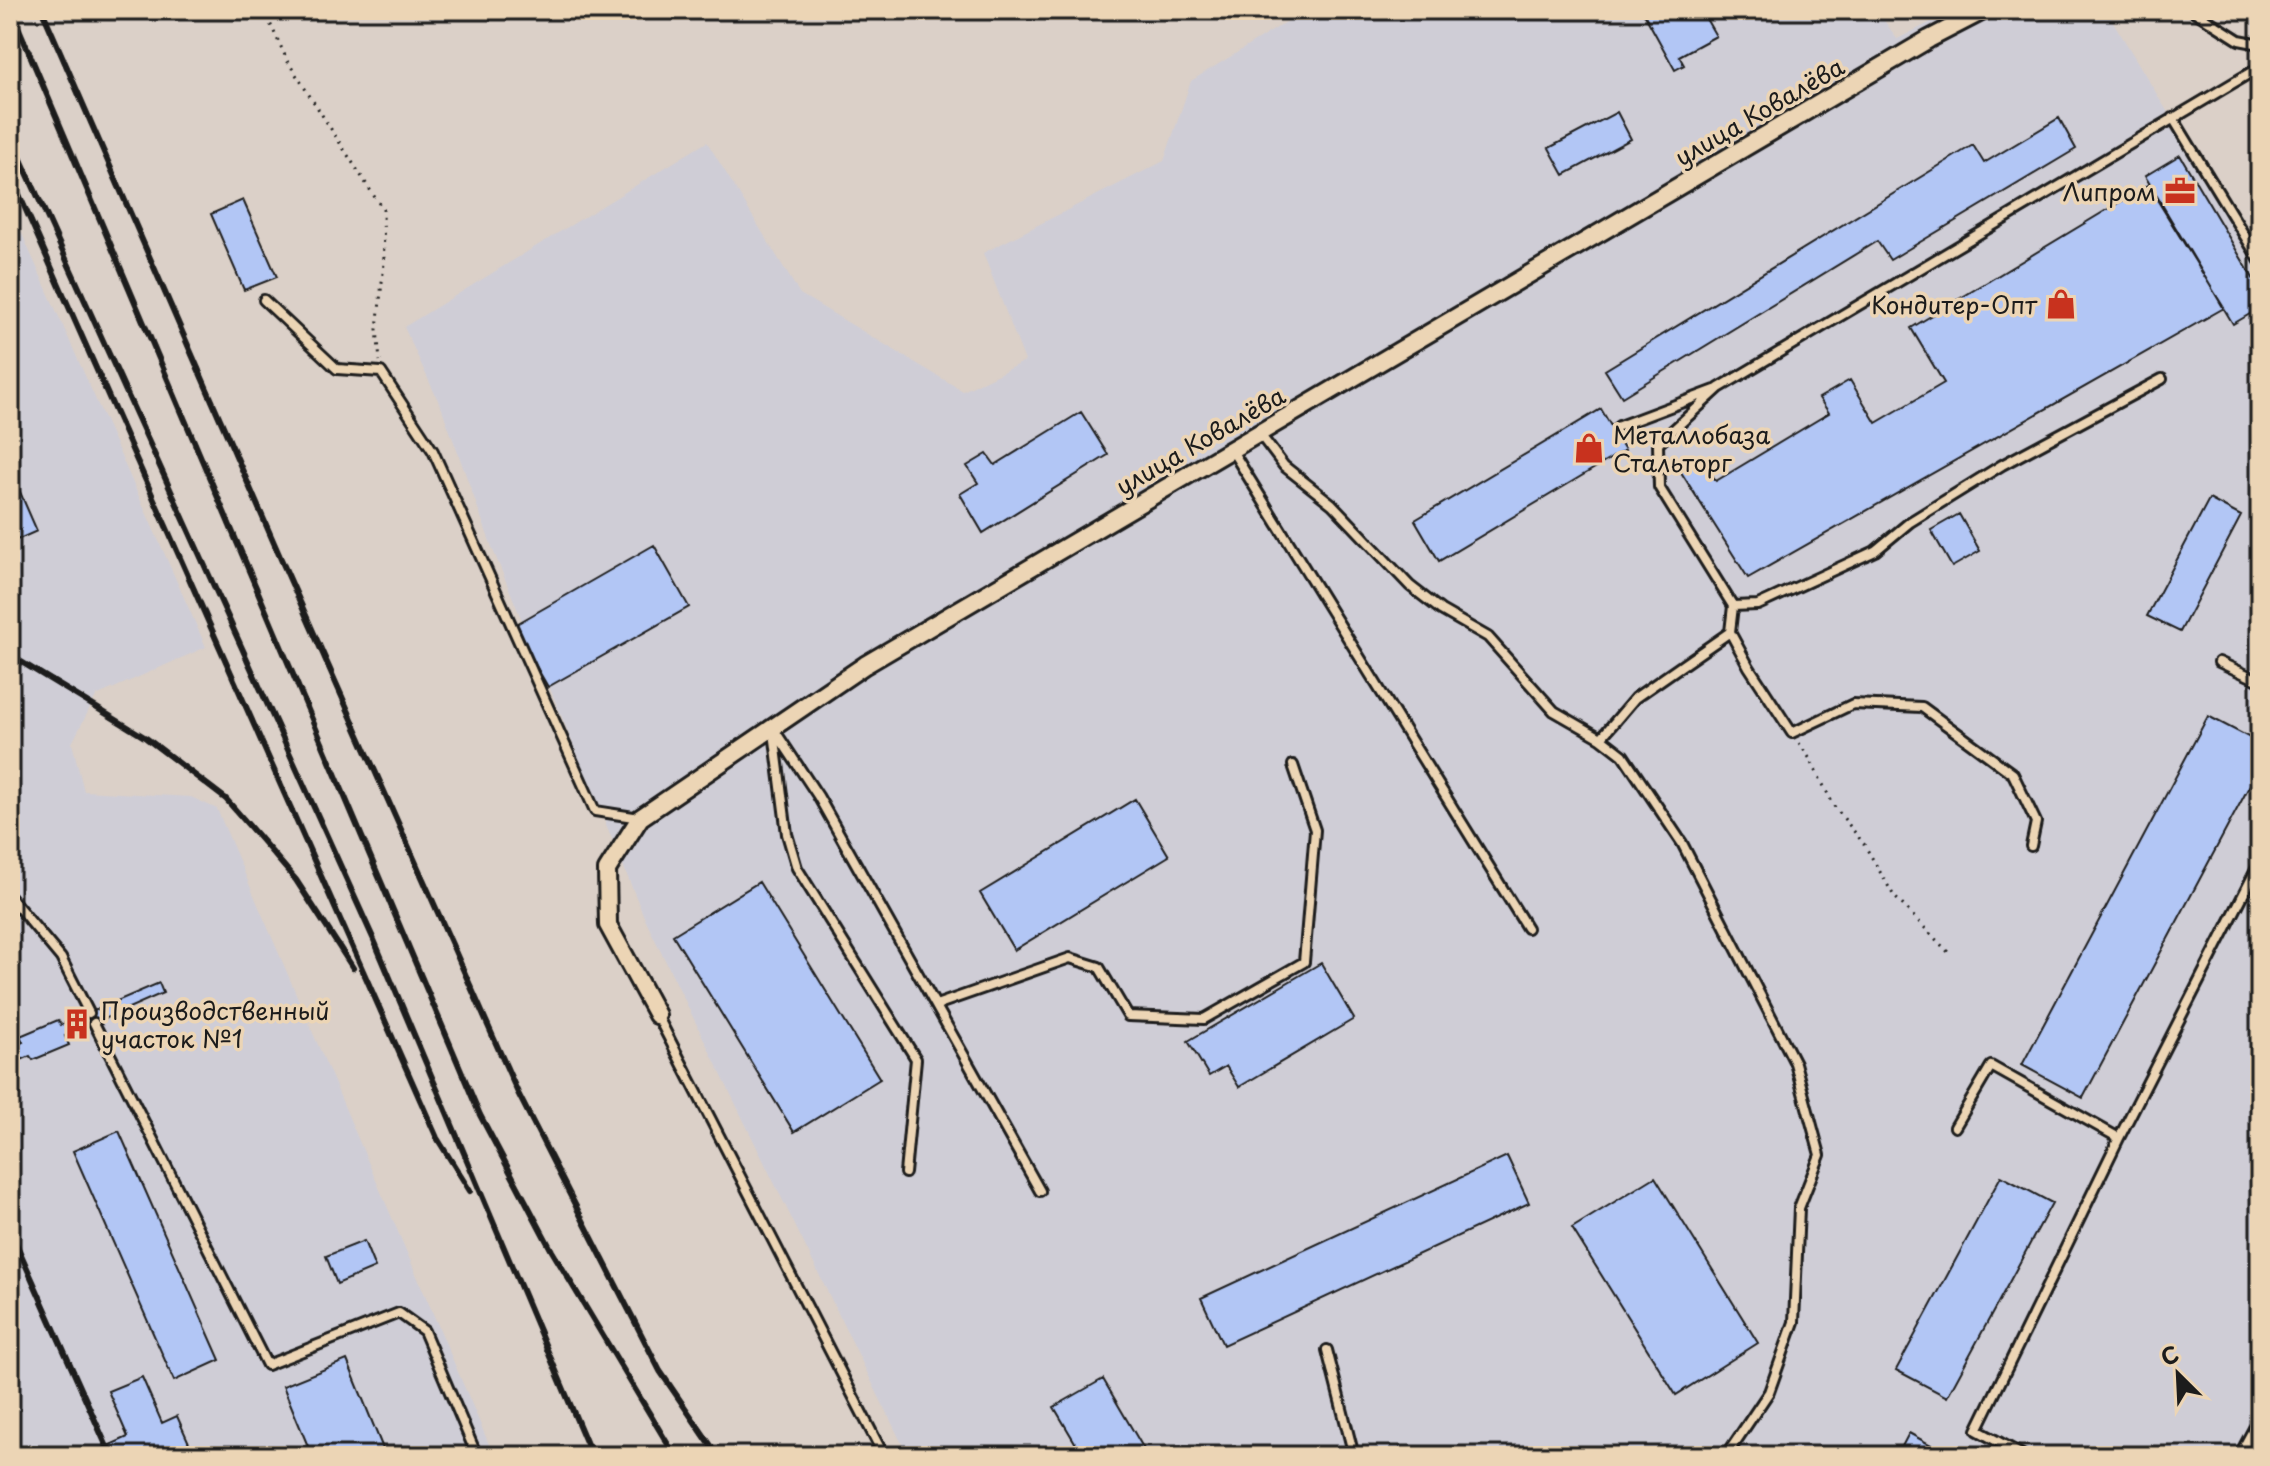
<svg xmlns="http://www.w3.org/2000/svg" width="2270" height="1466" font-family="'Playpen Sans',sans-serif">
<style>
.built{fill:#cfcdd6}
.building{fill:#b2c6f5;stroke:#1c1c1c;stroke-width:2}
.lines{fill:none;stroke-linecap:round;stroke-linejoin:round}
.lane-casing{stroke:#1c1c1c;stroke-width:14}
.street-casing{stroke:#1c1c1c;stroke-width:22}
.path{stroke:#1c1c1c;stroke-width:3;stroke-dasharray:2 6;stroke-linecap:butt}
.lane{stroke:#ecd5b5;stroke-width:8}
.street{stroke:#ecd5b5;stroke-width:16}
.rail{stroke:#1c1c1c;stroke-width:6}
.labels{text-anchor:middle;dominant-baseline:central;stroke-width:7;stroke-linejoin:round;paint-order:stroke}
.street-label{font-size:24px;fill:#1c1c1c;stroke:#ecd5b5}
.poi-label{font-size:24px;fill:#1c1c1c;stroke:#ecd5b5;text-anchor:end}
</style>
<rect width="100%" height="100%" fill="#dbd0c8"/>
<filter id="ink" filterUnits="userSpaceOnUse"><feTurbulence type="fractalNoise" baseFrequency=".0125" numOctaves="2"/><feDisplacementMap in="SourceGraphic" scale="16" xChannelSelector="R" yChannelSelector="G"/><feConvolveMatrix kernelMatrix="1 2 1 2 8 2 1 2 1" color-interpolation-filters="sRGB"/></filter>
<g filter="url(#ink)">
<path class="built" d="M 1306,10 L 1877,10 L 1897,39 L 1955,10 L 2106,10 L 2260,265 L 2260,1456 L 908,1456 L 645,919 L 493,550 L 442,409 L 404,327 L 707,142 L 800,294 L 963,391 L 1025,361 L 983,253 L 1164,161 L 1191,81 Z
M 10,207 L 206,647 L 96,696 L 72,743 L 84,791 L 191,797 L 217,809 L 494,1456 L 10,1456 Z"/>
<path class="building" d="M 1642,10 L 1701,10 L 1716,36 L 1679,56 L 1684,65 L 1675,70 Z
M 1617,112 L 1631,139 L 1564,175 L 1549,148 Z
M 2059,118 L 2076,149 L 1890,260 L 1877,241 L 1622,397 L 1605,370 L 1973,145 L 1984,163 Z
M 2180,155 L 2260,290 L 2260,308 L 2233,324 L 2145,176 Z
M 2148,185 L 2224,308 L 1748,578 L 1679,469 L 1700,456 L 1716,481 L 1829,413 L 1819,398 L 1850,380 L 1876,423 L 1944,383 L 1911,328 Z
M 243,200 L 277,277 L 244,290 L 211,214 Z
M 1601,409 L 1625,450 L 1439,561 L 1415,520 Z
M 1081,412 L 1108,455 L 983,533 L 960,494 L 978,483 L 967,466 L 987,454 L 995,465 Z
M 10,469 L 37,531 L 10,543 Z
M 2209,499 L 2241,516 L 2180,632 L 2147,616 Z
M 1959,514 L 1980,551 L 1952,567 L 1931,530 Z
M 654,545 L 689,607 L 548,687 L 513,626 Z
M 2208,716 L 2260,743 L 2260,766 L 2083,1098 L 2022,1065 Z
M 1135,799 L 1169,856 L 1014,950 L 980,893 Z
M 759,882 L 880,1079 L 794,1132 L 673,935 Z
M 1321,963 L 1354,1019 L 1239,1087 L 1226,1066 L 1209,1076 L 1188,1041 Z
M 159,983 L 163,993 L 65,1036 L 69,1045 L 33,1060 L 30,1056 L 10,1065 L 10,1048 L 23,1042 L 20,1036 L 58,1020 L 61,1025 Z
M 119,1131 L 220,1360 L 174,1381 L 73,1151 Z
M 1507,1156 L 1529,1203 L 1223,1345 L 1201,1298 Z
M 2001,1176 L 2052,1203 L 1947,1397 L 1896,1370 Z
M 1655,1177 L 1758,1343 L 1676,1395 L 1572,1228 Z
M 364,1241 L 375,1268 L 337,1284 L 326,1256 Z
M 347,1360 L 386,1456 L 312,1456 L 283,1386 Z
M 142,1377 L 162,1423 L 177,1416 L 189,1443 L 160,1456 L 115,1456 L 110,1445 L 128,1437 L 108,1391 Z
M 1103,1379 L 1148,1456 L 1083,1456 L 1054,1407 Z
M 1909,1433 L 1951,1456 L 1897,1456 Z"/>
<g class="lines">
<g class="lane-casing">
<path id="lane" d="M 2192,10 L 2239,40 L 2260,44
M 2173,118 L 2260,261
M 264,300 L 337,369 L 381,372 L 433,451 L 595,811 L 640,818
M 1619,426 L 1715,390
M 1259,433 L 1284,466 L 1332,504 L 1410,586 L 1441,610 L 1488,637 L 1554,711 L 1601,738 L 1623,755 L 1682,843 L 1795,1063 L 1820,1155 L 1799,1208 L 1794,1322 L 1769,1392 L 1726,1456
M 1231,449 L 1527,928
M 1733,606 L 1758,605 L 1875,551 L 1910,522 L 2002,465 L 2162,379
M 1730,632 L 1749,667 L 1792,733 L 1853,704 L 1922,707 L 2013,774 L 2036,822 L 2031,846
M 2219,662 L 2260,681
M 773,728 L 818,796 L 1040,1191
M 774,732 L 787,834 L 797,868 L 916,1059 L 905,1173
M 1601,738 L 1635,698 L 1730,632 L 1733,606 L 1659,487 L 1658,444 L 1719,388 L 2260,67
M 10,897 L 61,958 L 89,1013
M 936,1005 L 1070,958 L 1099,967 L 1128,1016 L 1204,1019 L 1304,962 L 1315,830 L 1293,765
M 657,1015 L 884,1456
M 94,1023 L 267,1365 L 399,1313 L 424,1331 L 477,1456
M 1955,1127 L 1991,1066 L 2119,1138
M 1327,1350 L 1354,1456
M 2024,1456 L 1977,1430 L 2119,1138 L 2260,862
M 2239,1456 L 2260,1417"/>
</g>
<g class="street-casing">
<path id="street" d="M 657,1015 L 608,925 L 607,870 L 640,818 L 865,665 L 1929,39 L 1985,10"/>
</g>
<path class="path" d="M 264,10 L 288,62 L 383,210 L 384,263 L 377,329 L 380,361
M 1799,743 L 1810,759 L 1834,806 L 1864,844 L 1894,896 L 1949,953"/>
<use href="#lane" class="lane"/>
<use href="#street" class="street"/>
<path class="rail" d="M 11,10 L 480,1115 L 552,1251 L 675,1456
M 42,10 L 284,566 L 518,1093 L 660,1371 L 718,1456
M 10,135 L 374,940 L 592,1456
M 10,174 L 437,1138 L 470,1191
M 10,655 L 146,738 L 226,799 L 296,880 L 353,968
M 10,1230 L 111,1456
M 1816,1456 L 1818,1453"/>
</g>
</g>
<defs>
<g id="office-bare" transform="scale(2.4)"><path d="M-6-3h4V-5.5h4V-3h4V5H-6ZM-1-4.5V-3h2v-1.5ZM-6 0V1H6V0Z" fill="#c8321e" stroke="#ecd5b5" stroke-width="2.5" paint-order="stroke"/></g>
<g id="shop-bare" transform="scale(2.4)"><path d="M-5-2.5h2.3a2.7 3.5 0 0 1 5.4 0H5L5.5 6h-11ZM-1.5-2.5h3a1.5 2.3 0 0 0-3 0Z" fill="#c8321e" stroke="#ecd5b5" stroke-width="2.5" paint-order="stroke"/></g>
<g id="building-bare" transform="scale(2.4)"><path d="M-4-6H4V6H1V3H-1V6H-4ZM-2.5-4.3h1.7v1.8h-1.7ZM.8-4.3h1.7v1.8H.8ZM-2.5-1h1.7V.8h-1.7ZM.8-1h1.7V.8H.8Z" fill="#c8321e" stroke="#ecd5b5" stroke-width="2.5" paint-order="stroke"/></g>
</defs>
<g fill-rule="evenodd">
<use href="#office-bare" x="2180" y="191"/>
<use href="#shop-bare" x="2061" y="304"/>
<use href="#shop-bare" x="1589" y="448"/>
<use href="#building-bare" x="77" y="1024"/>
</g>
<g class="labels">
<g class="street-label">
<text transform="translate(1759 111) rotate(-30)">улица Ковалёва</text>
<text transform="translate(1200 440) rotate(-30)">улица Ковалёва</text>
</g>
<g class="poi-label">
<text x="2156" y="191">Липром</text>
<text x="2037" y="304">Кондитер-Опт</text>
<text x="1613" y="434" text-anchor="start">Металлобаза<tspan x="1613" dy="28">Стальторг</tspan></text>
<text x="101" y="1010" text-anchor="start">Производственный<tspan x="101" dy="28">участок №1</tspan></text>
</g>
</g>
<rect width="2270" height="1466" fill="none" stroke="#ecd5b5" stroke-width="40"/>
<rect x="20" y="20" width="2230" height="1426" fill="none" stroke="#1c1c1c" stroke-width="3" filter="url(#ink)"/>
<g transform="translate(2178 1374) rotate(336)" stroke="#ecd5b5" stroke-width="6" paint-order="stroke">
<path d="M0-6L14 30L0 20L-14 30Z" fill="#1c1c1c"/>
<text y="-12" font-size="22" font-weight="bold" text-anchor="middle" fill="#1c1c1c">С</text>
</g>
</svg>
